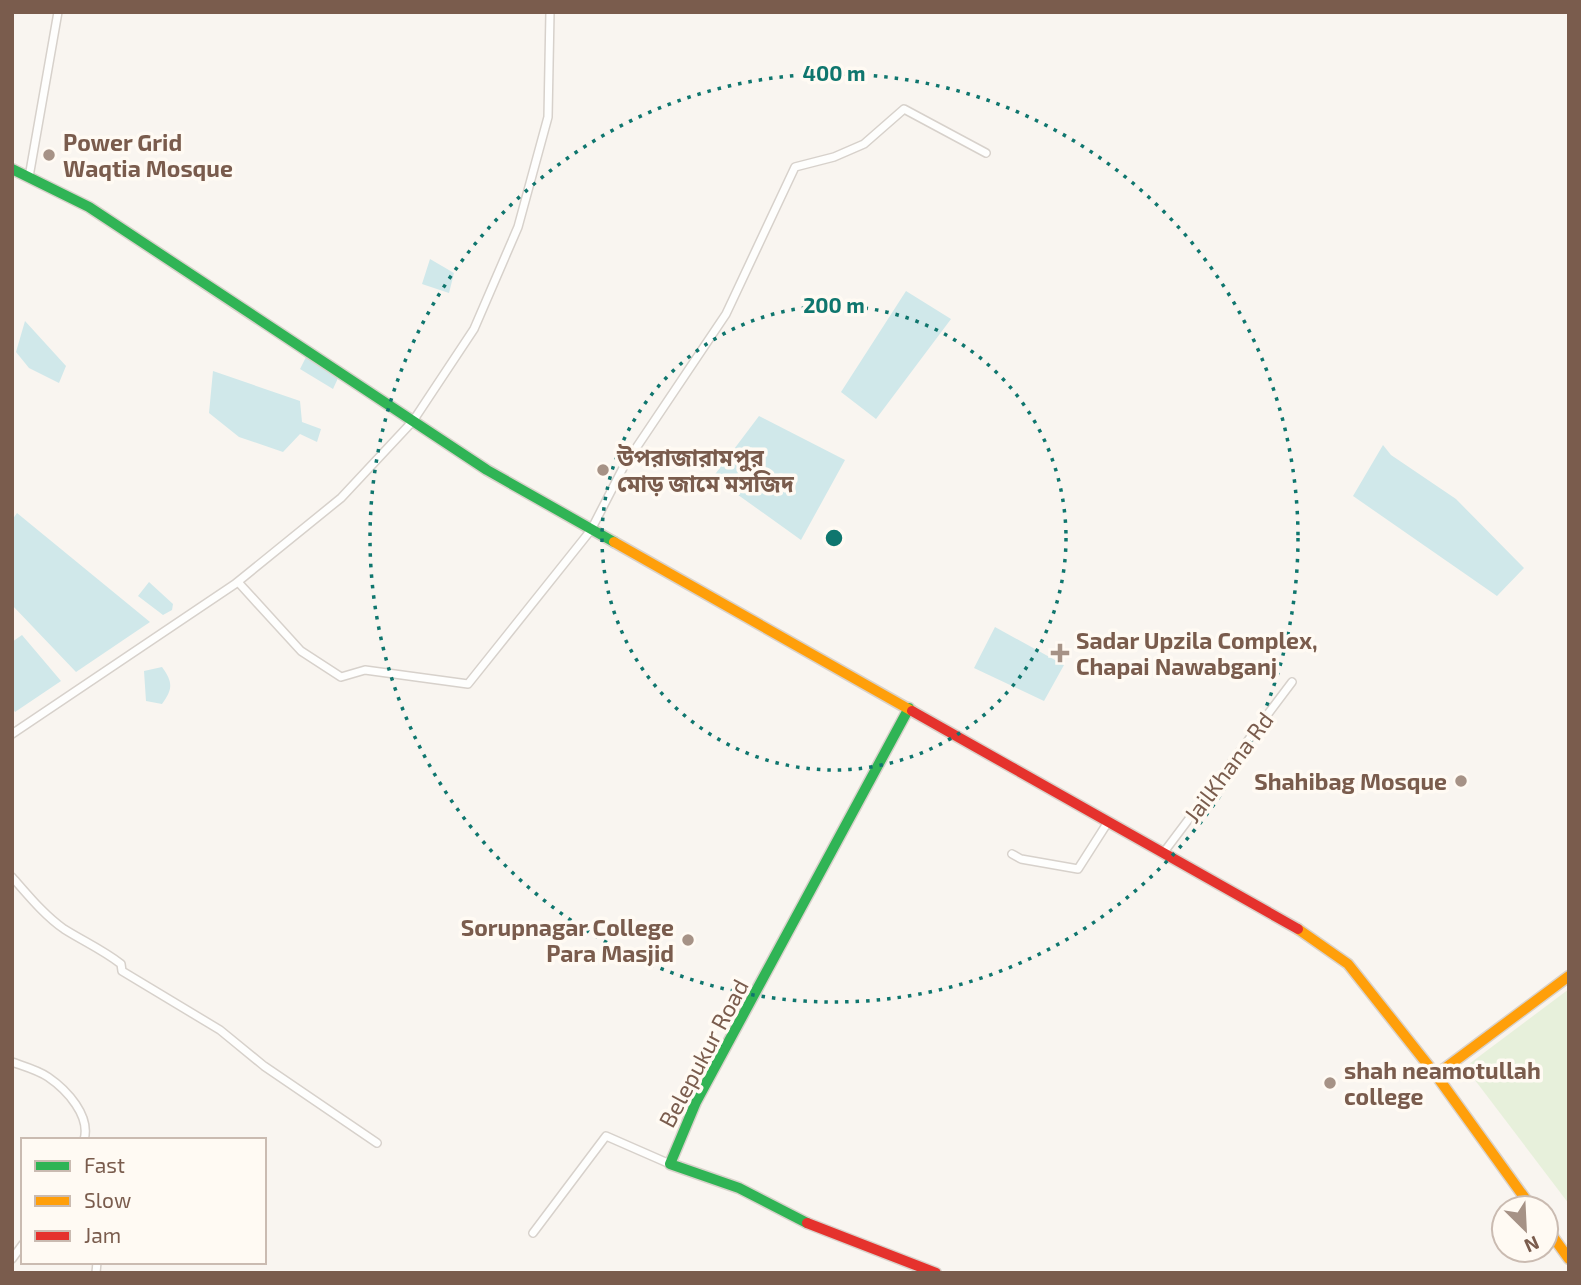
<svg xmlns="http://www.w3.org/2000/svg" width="1581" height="1285" font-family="'Exo 2','Noto Sans Bengali',sans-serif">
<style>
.green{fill:#e7f0db}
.water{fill:#d0e8ea}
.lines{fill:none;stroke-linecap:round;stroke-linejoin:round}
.street-casing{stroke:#d7d1cb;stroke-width:10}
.fast-casing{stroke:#d9d2cb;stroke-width:13}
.slow-casing{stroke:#d9d2cb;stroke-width:13}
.jam-casing{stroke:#d9d2cb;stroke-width:13}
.street{stroke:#fefefd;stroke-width:7}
.fast{stroke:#30b455;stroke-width:10}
.slow{stroke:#ff9f0a;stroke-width:10}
.jam{stroke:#e5322d;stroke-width:10}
.ring{fill:none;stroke:#0f766e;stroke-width:3.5;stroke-dasharray:3.5 7}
.poi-dot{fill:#a69286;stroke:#fffaf3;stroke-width:2.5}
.labels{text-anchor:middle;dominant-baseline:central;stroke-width:7;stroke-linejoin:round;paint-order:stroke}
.poi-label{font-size:23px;font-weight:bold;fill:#7a5c4d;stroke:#fffaf3;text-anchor:start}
.street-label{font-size:23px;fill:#7a5c4d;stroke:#fffaf3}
.centre{fill:#0f766e;stroke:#fffaf3;stroke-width:3.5}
.ring-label{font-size:21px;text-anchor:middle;font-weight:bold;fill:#0f766e;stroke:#fffaf3;stroke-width:7;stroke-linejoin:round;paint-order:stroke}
</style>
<rect width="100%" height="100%" fill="#f9f5f0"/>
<path class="green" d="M 1569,989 L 1569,1204 L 1465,1067 Z"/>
<path class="water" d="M 430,259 L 454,273 L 449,293 L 422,284 Z
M 906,291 L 951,319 L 876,419 L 841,392 Z
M 25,321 L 66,366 L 59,383 L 29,368 L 16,352 Z
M 306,357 L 339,376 L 333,389 L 300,369 Z
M 213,371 L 300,401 L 302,422 L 321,429 L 317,442 L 300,434 L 283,452 L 239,437 L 209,413 Z
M 759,416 L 845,460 L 801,540 L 713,477 Z
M 1383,445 L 1391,455 L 1456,499 L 1524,568 L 1497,596 L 1353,496 Z
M 17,513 L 150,622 L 76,672 L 12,605 L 12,520 Z
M 149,582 L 173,604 L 172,610 L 163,615 L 138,596 Z
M 995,627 L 1064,665 L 1044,701 L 974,668 Z
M 22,635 L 61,681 L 15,712 L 12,707 L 12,642 Z
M 162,667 C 173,682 173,689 162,704 L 146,701 L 144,671 Z"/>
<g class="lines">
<g class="street-casing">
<path id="street" d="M 29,177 L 58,12
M 238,582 L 301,651 L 341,677 L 365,670 L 468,684 L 591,530 L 624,466 L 726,314 L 795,167 L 834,157 L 864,144 L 904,109 L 986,153
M 12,734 L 235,584 L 341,498 L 413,421 L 474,329 L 518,227 L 548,117 L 550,12
M 1164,852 L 1292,682
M 1012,854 L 1021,859 L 1078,869 L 1108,822
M 12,877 C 28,895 44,915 64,929 C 83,941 103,950 121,964 L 122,971 L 220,1030 L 264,1066 L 377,1143
M 12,1062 C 23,1066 38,1070 48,1077 C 67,1090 91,1116 84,1140
M 533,1233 L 606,1136 L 670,1164
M 12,1259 L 23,1244
M 96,1273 L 97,1262"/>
</g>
<g class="fast-casing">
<path id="fast" d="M 12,169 L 89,207 L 487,470 L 614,542
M 807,1223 L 739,1188 L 670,1164 L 696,1102 L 909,708"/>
</g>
<g class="slow-casing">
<path id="slow" d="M 614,542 L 912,711
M 1298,929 L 1348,964 L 1436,1075 L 1569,976
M 1436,1075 L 1532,1208
M 1546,1227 L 1569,1259"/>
</g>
<g class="jam-casing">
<path id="jam" d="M 912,711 L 1298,929
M 807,1223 L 936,1273"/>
</g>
<use href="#street" class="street"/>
<use href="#fast" class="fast"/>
<use href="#slow" class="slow"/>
<use href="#jam" class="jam"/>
</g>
<g class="ring">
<circle cx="834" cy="538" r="232"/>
<circle cx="834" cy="538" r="464"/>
</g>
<g class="poi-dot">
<circle cx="49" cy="155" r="7"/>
<circle cx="603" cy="470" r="7"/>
<path d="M1056.5 642.5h7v7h7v7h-7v7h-7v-7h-7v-7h7z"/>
<circle cx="1461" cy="781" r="7"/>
<circle cx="688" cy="940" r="7"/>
<circle cx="1330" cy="1083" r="7"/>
</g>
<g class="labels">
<g class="poi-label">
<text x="63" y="142">Power Grid<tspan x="63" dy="26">Waqtia Mosque</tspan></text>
<text x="617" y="457">উপরাজারামপুর<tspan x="617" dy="26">মোড় জামে মসজিদ</tspan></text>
<text x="1076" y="640">Sadar Upzila Complex,<tspan x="1076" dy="26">Chapai Nawabganj</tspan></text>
<text x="1447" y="781" text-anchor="end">Shahibag Mosque</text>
<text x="674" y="927" text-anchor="end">Sorupnagar College<tspan x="674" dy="26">Para Masjid</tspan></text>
<text x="1344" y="1070">shah neamotullah<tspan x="1344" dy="26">college</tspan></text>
</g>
<g class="street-label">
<text transform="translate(1228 767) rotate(-53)">JailKhana Rd</text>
<text transform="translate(703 1053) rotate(-62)">Belepukur Road</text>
</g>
</g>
<circle cx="834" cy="538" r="10" class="centre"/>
<g class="ring-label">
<text x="834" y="81">400 m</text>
<text x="834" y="313">200 m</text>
</g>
<rect width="1581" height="1285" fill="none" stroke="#7a5c4d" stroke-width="28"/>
<rect x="21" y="1138" width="245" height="126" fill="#fffaf3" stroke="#cabbb1" stroke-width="2"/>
<rect x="35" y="1161" width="35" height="10" fill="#30b455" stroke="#cabbb1" stroke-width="2"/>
<text x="84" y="1173" font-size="21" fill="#7a5c4d">Fast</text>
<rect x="35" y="1196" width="35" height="10" fill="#ff9f0a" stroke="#cabbb1" stroke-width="2"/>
<text x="84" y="1208" font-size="21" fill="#7a5c4d">Slow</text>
<rect x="35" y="1231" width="35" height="10" fill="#e5322d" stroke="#cabbb1" stroke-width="2"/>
<text x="84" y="1243" font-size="21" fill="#7a5c4d">Jam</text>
<g transform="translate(1525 1229) rotate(156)"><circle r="33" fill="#fffaf3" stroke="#cabbb1" stroke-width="2"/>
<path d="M0-5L12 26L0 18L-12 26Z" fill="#a69286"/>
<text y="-10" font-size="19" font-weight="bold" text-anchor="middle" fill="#7a5c4d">N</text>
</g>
</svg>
